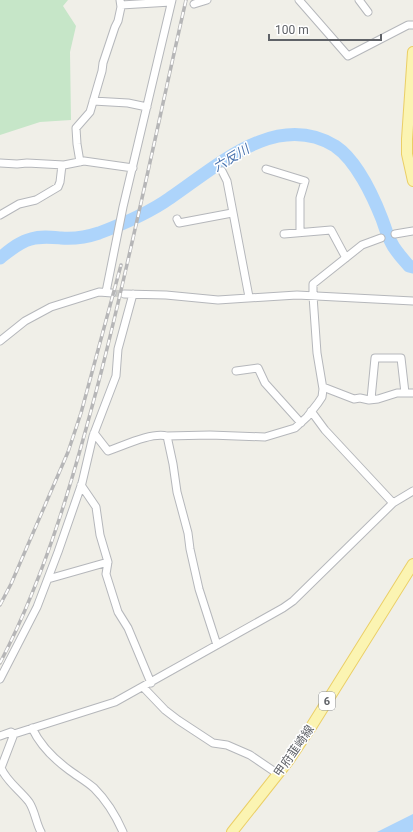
<svg xmlns="http://www.w3.org/2000/svg" width="413" height="832" font-family="Roboto,'Noto Sans JP',sans-serif">
<style>
.green{fill:#c6e6c8}
.water{fill:#add4fb}
.lines{fill:none;stroke-linecap:round;stroke-linejoin:round}
.river{stroke:#add4fb;stroke-width:13}
.street-tunnel{stroke:#ccccc8;stroke-width:7;stroke-dasharray:7 3.5;stroke-linecap:butt}
.street-casing{stroke:#b5b7bb;stroke-width:9}
.primary-casing{stroke:#ebcf66;stroke-width:12}
.street{stroke:#fff;stroke-width:7}
.primary{stroke:#fbf4b2;stroke-width:10}
.rail-casing{stroke:#b6b6b7;stroke-width:3.5}
.rail{stroke:#fff;stroke-width:2;stroke-dasharray:6;stroke-linecap:butt}
.labels{text-anchor:middle;dominant-baseline:central;stroke-width:3;stroke-linejoin:round;paint-order:stroke}
.shield{fill:#fff;stroke:#8f9195;stroke-width:1}
.shield-label{font-size:11px;font-weight:bold;fill:#5f6267}
.street-label{font-size:12px;fill:#5f6267;stroke:#fff}
.water-label{font-size:13px;font-style:italic;fill:#4973ae;stroke:#fff}
</style>
<rect width="100%" height="100%" fill="#f0efe8"/>
<path class="green" d="M 0,0 L 68,0 L 63,6 L 76,26 L 70,52 L 71,120 L 40,122 L 0,135 Z"/>
<path class="water" d="M 413,814 L 413,830 L 411,832 L 377,832 Z"/>
<g class="lines">
<path class="river" d="M 0,258 C 9,251 19,242 31,239 C 41,236 50,237 61,238 C 74,239 87,237 99,233 C 123,224 149,213 170,198 C 216,167 276,110 335,146 C 356,160 373,196 382,219 C 385,227 387,235 391,242 C 395,251 403,259 409,266 L 413,267"/>
<path class="street-tunnel" d="M 112,293 L 124,294"/>
<g class="street-casing">
<path id="street" d="M 299,0 L 348,56 L 408,25 L 413,25
M 359,0 L 368,12
M 194,4 L 207,0
M 121,5 L 171,2
M 93,101 L 128,103 L 147,107
M 80,162 L 77,144 L 76,128 L 90,112 L 102,71 L 103,63 L 115,27 L 118,21 L 121,7 L 120,0
M 0,163 L 17,164 L 27,163 L 64,165 L 84,161 L 133,168
M 266,169 L 305,181 L 300,198 L 300,232
M 222,171 L 227,181 L 249,297
M 0,215 L 19,204 L 36,200 L 58,187 L 60,182 L 62,165
M 177,219 L 179,223 L 232,213
M 284,234 L 331,230 L 346,258
M 395,234 L 413,231
M 106,292 L 123,207 L 172,0
M 124,294 L 166,295 L 218,300 L 297,295 L 413,301
M 0,341 L 25,321 L 51,307 L 99,292 L 112,293
M 236,371 L 258,368 L 265,383 L 301,423
M 323,387 L 354,399 L 360,398 L 369,400 L 378,399 L 397,393 L 413,393
M 371,399 L 375,358 L 401,358 L 405,393
M 311,411 L 325,430 L 393,503
M 94,433 L 108,451 C 123,446 151,432 167,436 L 210,435 L 265,437 L 295,428 L 307,417 L 318,403 L 322,397 L 323,389 L 317,353 L 313,296 L 313,284 L 362,245 L 381,238
M 167,436 L 173,464 L 177,492 L 188,533 L 190,549 L 199,589 L 217,645
M 81,485 L 96,507 L 100,535 L 108,562 L 106,574 L 118,612 L 128,628 L 151,683
M 48,579 L 108,562
M 0,679 L 37,607 L 58,552 L 82,483 L 93,436 L 116,376 L 118,349 L 133,294
M 143,687 L 165,710 L 178,720 L 213,743 L 227,745 L 250,755 L 278,774
M 32,728 C 40,745 54,759 69,770 C 77,776 86,781 94,788 C 107,801 116,816 123,832
M 14,734 L 1,768 C 7,782 20,790 29,802 C 35,811 36,823 41,832
M 0,736 L 11,732 L 14,734 L 115,702 L 283,608 L 293,601 L 393,503 L 413,491"/>
</g>
<g class="primary-casing">
<path id="primary" d="M 413,52 L 407,139 L 407,154 L 413,181
M 232,832 L 289,760 L 311,727 L 413,564"/>
</g>
<use href="#street" class="street"/>
<use href="#primary" class="primary"/>
<g class="rail-casing">
<path id="rail" d="M 0,605 L 11,584 L 68,452 L 81,413 L 121,265
M 0,663 C 48,571 76,469 102,369 C 133,246 158,123 186,0"/>
</g>
<use href="#rail" class="rail"/>
</g>
<g class="labels">
<rect class="shield" x="319" y="692" width="16" height="18" rx="3"/>
<g class="shield-label">
<text x="327" y="701">6</text>
</g>
<g class="street-label">
<text transform="translate(294 751) rotate(-55)">甲府韮崎線</text>
</g>
<g class="water-label">
<text transform="translate(231 158) rotate(-31)">六反川</text>
</g>
</g>
<path d="M269 34v6h112v-6" fill="none" stroke="#5f6267" stroke-width="2"/>
<text x="275" y="34" font-size="12" fill="#5f6267" stroke="#ffffff" stroke-width="3" paint-order="stroke">100 m</text>
</svg>
